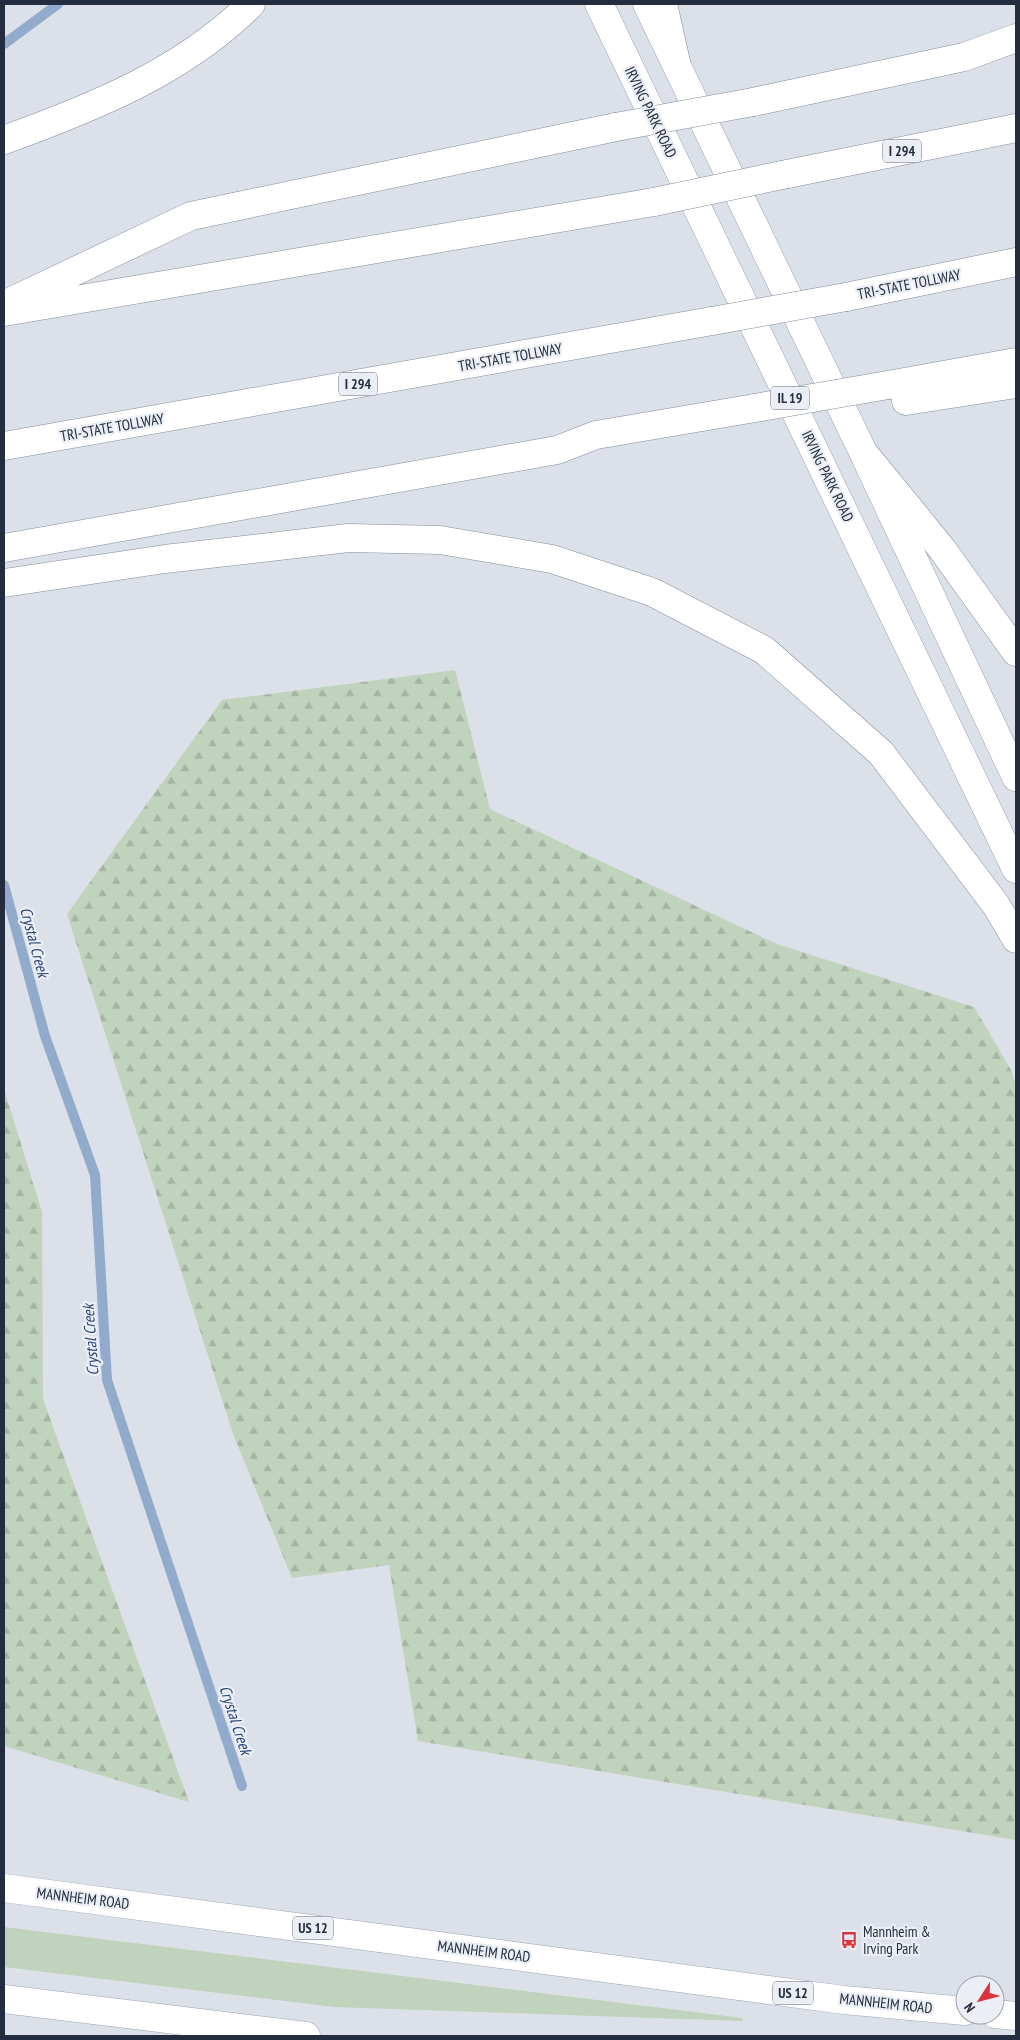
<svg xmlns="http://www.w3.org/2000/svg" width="1020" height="2040" font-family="'PT Sans Narrow',sans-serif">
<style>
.grass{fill:#c0d3bc}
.forest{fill:url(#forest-firs)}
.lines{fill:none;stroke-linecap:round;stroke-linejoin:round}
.stream{stroke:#92aacc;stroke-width:10}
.major-casing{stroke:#9aa2b5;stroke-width:29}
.highway-casing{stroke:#828ba0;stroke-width:29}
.major{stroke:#fff;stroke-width:28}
.highway{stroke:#fff;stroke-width:28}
.highway-bridge-casing{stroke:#828ba0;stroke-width:29;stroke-linecap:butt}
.highway-bridge{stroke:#fff;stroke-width:28}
.labels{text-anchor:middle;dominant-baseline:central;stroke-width:4.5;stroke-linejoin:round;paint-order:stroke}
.shield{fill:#ebeff5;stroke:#606676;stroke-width:1}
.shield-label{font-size:14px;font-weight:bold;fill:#242c3f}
.street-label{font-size:15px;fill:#242c3f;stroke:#ebeff5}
.poi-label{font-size:15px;fill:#242c3f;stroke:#ebeff5;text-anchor:start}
.water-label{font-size:16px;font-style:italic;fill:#2a4777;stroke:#ebeff5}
</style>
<defs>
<pattern id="forest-firs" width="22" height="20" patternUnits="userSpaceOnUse" patternTransform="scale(1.25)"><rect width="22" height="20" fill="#c0d3bc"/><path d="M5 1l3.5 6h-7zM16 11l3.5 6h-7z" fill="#a5b5a3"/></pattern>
</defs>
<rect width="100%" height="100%" fill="#dce0e8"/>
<path class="grass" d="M 4,1927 L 743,2018 L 743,2021 L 335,2007 L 4,1967 Z"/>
<path class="forest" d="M 455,670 L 490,809 L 777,944 L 974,1007 L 1011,1070 L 1016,1086 L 1016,1840 L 418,1741 L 389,1565 L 292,1578 L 233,1434 L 67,914 L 222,700 Z
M 4,1089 L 42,1212 L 43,1399 L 189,1802 L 4,1746 Z"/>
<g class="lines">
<path class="stream" d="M 4,44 L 58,4
M 4,885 L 45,1036 L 95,1175 L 107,1380 L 242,1786"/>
<g class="major-casing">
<path id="major" d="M 599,4 L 1016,869
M 647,4 L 863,452 L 1016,777
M 4,1888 L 844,2000 L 965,2011
M 4,1999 L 306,2036
M 995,2014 L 1016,2016"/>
</g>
<g class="highway-casing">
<path id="highway" d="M 663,4 L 676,62
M 753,102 L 964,57 L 1016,38
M 4,140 C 92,108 183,72 251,4
M 787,174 L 1016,128
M 846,297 L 1016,262
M 12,301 L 191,216 L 616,127
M 4,312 L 654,202
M 888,385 L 1016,362
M 906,401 L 1016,384
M 4,446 L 712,321
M 863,452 L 942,549 L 1016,652
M 4,548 L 557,450 L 596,435 L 755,408
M 4,583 L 165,559 L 348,538 L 440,540 L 552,559 L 652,592 L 764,650 L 881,753 L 996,905 L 1016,939"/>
</g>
<use href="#major" class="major"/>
<use href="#highway" class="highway"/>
<g class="highway-bridge-casing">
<path id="highway-bridge" d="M 616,127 L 753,102
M 654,202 L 787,174
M 712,321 L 846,297
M 755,408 L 888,385"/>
</g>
<use href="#highway-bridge" class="highway-bridge"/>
</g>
<defs>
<g id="bus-bare" transform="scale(1.35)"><path d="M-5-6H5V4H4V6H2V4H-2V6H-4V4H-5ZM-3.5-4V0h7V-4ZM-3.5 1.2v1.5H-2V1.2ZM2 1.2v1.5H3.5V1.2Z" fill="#dc323e" stroke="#ebeff5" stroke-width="2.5" paint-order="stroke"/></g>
</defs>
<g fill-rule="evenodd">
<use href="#bus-bare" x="849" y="1940"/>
</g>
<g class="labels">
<g class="shield">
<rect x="883" y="139.5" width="38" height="23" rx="4"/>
<rect x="339" y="372.5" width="38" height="23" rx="4"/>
<rect x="771" y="386.5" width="38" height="23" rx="4"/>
<rect x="293" y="1916.5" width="40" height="23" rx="4"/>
<rect x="773" y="1981.5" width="40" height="23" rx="4"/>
</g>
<g class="shield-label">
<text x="902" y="151">I 294</text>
<text x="358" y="384">I 294</text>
<text x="790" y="398">IL 19</text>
<text x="313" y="1928">US 12</text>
<text x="793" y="1993">US 12</text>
</g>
<g class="street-label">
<text transform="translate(651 112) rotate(64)">IRVING PARK ROAD</text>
<text transform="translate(909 284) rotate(-11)">TRI-STATE TOLLWAY</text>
<text transform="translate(510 357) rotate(-10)">TRI-STATE TOLLWAY</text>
<text transform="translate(112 427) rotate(-10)">TRI-STATE TOLLWAY</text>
<text transform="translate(828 476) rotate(64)">IRVING PARK ROAD</text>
<text transform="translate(83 1898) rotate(7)">MANNHEIM ROAD</text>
<text transform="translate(484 1951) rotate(7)">MANNHEIM ROAD</text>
<text transform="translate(886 2003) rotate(6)">MANNHEIM ROAD</text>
</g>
<g class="poi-label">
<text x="863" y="1931">Mannheim &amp;<tspan x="863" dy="17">Irving Park</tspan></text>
</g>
<g class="water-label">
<text transform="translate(35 942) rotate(75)">Crystal Creek</text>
<text transform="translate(90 1340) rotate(-94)">Crystal Creek</text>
<text transform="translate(236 1720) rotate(72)">Crystal Creek</text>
</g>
</g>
<rect width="1020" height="2040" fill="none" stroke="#242c3f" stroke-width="10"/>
<g transform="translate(980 2000) rotate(234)"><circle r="24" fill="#ebeff5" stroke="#9ba1ac"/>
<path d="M0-4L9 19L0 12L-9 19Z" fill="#dc323e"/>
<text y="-8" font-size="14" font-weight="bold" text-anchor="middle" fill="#242c3f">N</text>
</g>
</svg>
